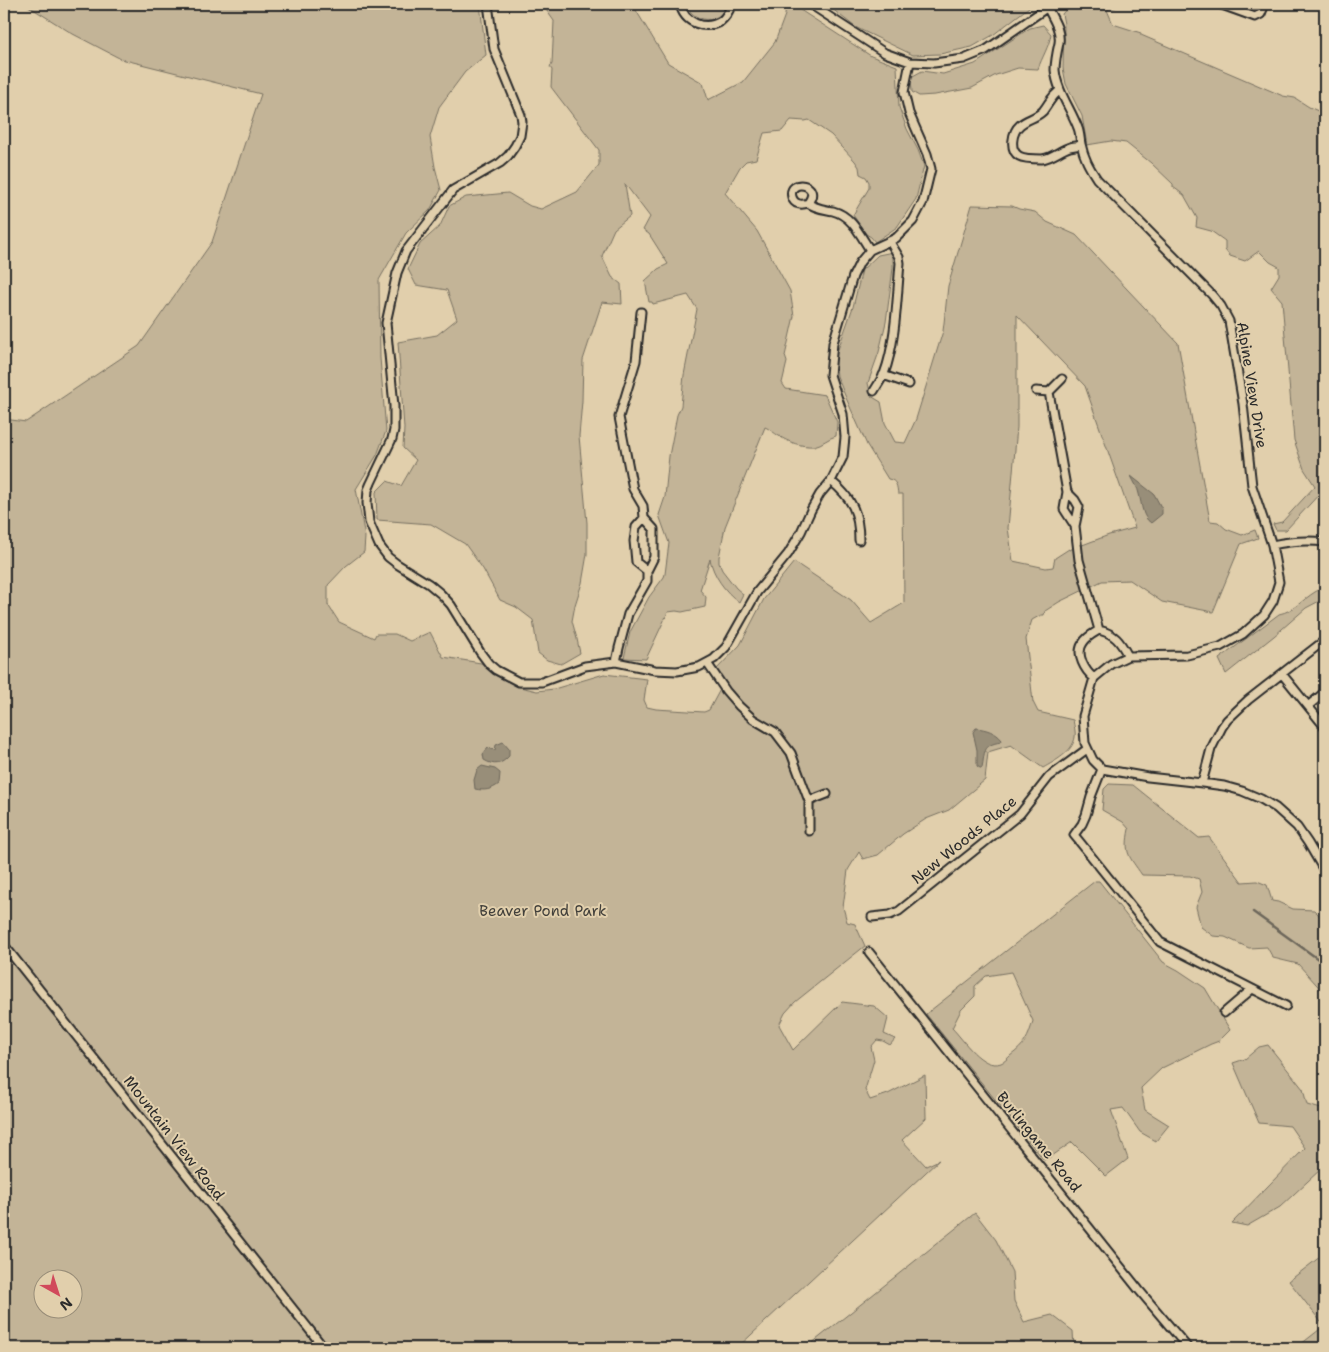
<svg xmlns="http://www.w3.org/2000/svg" width="1329" height="1352" font-family="'Shantell Sans',sans-serif">
<style>
.green{fill:#c3b497;stroke:#777061;fill-rule:evenodd}
.water{fill:#988e79;stroke:#6c665a}
.lines{fill:none;stroke-linecap:round;stroke-linejoin:round}
.stream{stroke:#6c665a;stroke-width:2.5}
.street-casing{stroke:#2b2b2b;stroke-width:11}
.street{stroke:#e1cfac;stroke-width:7}
.labels{text-anchor:middle;dominant-baseline:central;stroke-width:4;stroke-linejoin:round;paint-order:stroke}
.street-label{font-size:15px;fill:#2b2b2b;stroke:#e1cfac}
.park-label{font-size:15px;fill:#42403b;stroke:#e1cfac}
</style>
<rect width="100%" height="100%" fill="#e1cfac"/>
<filter id="ink" filterUnits="userSpaceOnUse"><feTurbulence type="fractalNoise" baseFrequency=".02" numOctaves="2"/><feDisplacementMap in="SourceGraphic" scale="10" xChannelSelector="R" yChannelSelector="G"/><feConvolveMatrix kernelMatrix="1 2 1 2 8 2 1 2 1" color-interpolation-filters="sRGB"/></filter>
<g filter="url(#ink)">
<path class="green" d="M 25,4 L 480,4 L 486,55 L 465,72 L 439,107 L 430,137 L 435,167 L 441,190 L 430,210 L 406,233 L 379,280 L 380,358 L 386,431 L 377,455 L 356,489 L 365,537 L 364,552 L 346,566 L 328,585 L 328,605 L 339,622 L 374,638 L 376,634 L 395,634 L 410,641 L 430,632 L 443,657 L 481,663 L 503,679 L 520,687 L 537,691 L 554,689 L 604,674 L 647,679 L 644,700 L 647,707 L 656,709 L 704,712 L 709,710 L 723,684 L 715,671 L 740,645 L 764,599 L 794,562 L 851,600 L 871,623 L 904,603 L 903,494 L 898,494 C 897,487 897,480 888,479 L 867,445 L 846,398 L 837,376 L 835,358 L 853,307 L 862,270 L 878,255 L 893,252 L 893,268 L 886,322 L 879,352 L 868,383 L 871,396 L 881,402 L 885,423 L 895,442 L 905,443 L 916,419 L 943,331 L 944,323 L 948,286 L 972,205 L 1012,206 L 1019,209 L 1035,212 L 1047,222 L 1076,235 L 1178,343 L 1210,521 L 1218,522 L 1226,529 L 1242,535 L 1255,530 L 1258,538 L 1241,544 L 1213,612 L 1162,602 L 1130,580 L 1102,581 L 1059,602 L 1045,611 L 1044,615 L 1041,615 L 1032,620 L 1026,639 L 1033,702 L 1038,712 L 1073,720 C 1074,726 1076,732 1075,737 C 1073,752 1055,761 1043,768 L 1011,745 L 988,752 L 985,780 L 949,810 L 926,819 L 903,834 L 878,855 L 863,859 L 859,852 L 848,870 L 843,907 L 847,922 L 855,924 L 865,946 L 795,1002 L 785,1013 L 779,1025 L 793,1050 L 842,1002 L 874,1006 L 888,1018 L 884,1034 L 895,1039 L 890,1045 L 883,1041 L 877,1040 L 871,1047 L 874,1060 L 865,1090 L 870,1100 L 888,1094 L 925,1075 L 926,1118 L 902,1140 L 926,1166 L 939,1160 L 737,1348 L 4,1348 L 4,419 L 26,422 L 139,346 L 212,242 L 261,94 L 121,59 L 73,34 ZM 1017,315 L 1085,386 L 1135,528 L 1109,535 L 1069,550 L 1069,549 L 1055,558 L 1053,567 L 1046,568 L 1013,561 L 1008,528 L 1017,427 ZM 42,1280 L 72,1280 L 72,1310 L 42,1310 Z
M 542,4 L 633,4 L 637,12 L 668,63 L 703,83 L 708,100 L 743,82 L 775,42 L 785,15 L 786,4 L 791,4 L 871,56 L 897,66 L 899,107 L 907,129 L 918,150 L 924,166 L 916,199 L 897,227 L 875,242 L 871,237 L 866,234 L 853,215 L 869,188 L 869,182 L 866,177 L 860,174 L 859,167 L 855,161 L 831,135 L 809,120 L 805,121 L 791,120 L 782,131 L 764,133 L 756,159 L 746,161 L 740,167 L 725,193 L 757,231 L 790,291 L 794,316 L 785,356 L 787,362 L 782,383 L 786,389 L 825,395 L 837,422 L 836,436 C 828,438 823,444 814,446 C 802,447 788,442 779,436 C 774,433 770,429 765,427 L 725,527 L 719,557 L 719,563 L 722,570 L 736,588 L 743,594 L 739,602 C 725,592 713,575 710,559 L 700,590 L 706,597 L 705,607 L 682,612 L 676,611 L 668,612 L 646,659 L 624,658 L 630,632 L 649,597 L 664,577 L 665,574 L 669,543 L 659,515 L 665,497 L 669,456 L 677,415 L 681,406 L 684,375 L 697,309 L 688,295 L 653,304 L 652,302 L 649,302 L 645,281 L 658,269 L 668,264 L 649,234 L 643,230 L 650,217 L 625,184 L 630,216 L 614,229 L 602,256 L 612,277 L 621,284 L 622,304 L 602,302 L 583,360 L 582,401 L 579,436 L 587,523 L 587,554 L 582,583 L 575,605 L 572,621 L 577,639 L 580,653 L 561,664 L 547,660 L 538,653 L 533,620 L 516,607 L 500,600 L 483,569 L 465,544 L 431,524 L 377,520 L 376,492 L 387,481 L 401,486 L 416,460 L 403,448 L 404,428 L 398,342 L 437,335 L 457,319 L 447,290 L 416,285 L 408,269 L 420,244 L 440,226 L 449,206 L 466,197 L 508,193 L 530,206 L 541,209 L 577,192 L 599,165 L 599,150 L 551,87 L 552,70 L 550,67 L 552,64 L 554,21 Z
M 686,4 L 727,4 C 726,7 724,11 721,14 C 710,25 690,18 686,4 Z
M 826,4 L 1033,4 L 993,35 L 972,47 L 940,54 L 913,55 L 855,27 Z
M 1071,4 L 1124,4 L 1107,10 L 1113,24 L 1141,33 L 1141,35 L 1283,96 L 1295,98 L 1309,107 L 1325,114 L 1325,493 L 1322,491 L 1286,530 L 1276,530 L 1273,524 L 1282,522 L 1315,486 L 1304,469 L 1294,440 L 1282,301 L 1271,288 L 1279,275 L 1279,267 L 1270,262 L 1259,251 L 1245,261 L 1230,256 L 1225,250 L 1225,241 L 1211,231 L 1196,227 L 1197,218 L 1184,195 L 1173,187 L 1173,184 L 1151,163 L 1126,143 L 1111,141 L 1087,145 L 1082,116 L 1066,84 L 1063,68 L 1064,24 L 1062,14 Z
M 1043,25 L 1051,34 C 1049,47 1042,57 1038,69 L 1018,68 L 996,75 L 972,88 L 935,95 L 919,96 L 912,92 L 911,77 L 922,71 L 943,74 L 975,64 L 1030,28 Z
M 1325,586 L 1325,598 L 1306,608 L 1274,636 L 1226,674 L 1219,659 L 1279,614 C 1294,611 1302,600 1315,592 C 1318,590 1322,589 1325,586 Z
M 1109,784 L 1133,785 L 1199,838 L 1209,837 L 1242,882 L 1257,881 L 1267,885 L 1272,901 L 1278,902 L 1293,909 L 1314,910 L 1320,916 L 1325,925 L 1325,994 L 1298,964 L 1273,958 L 1267,947 L 1249,948 L 1225,937 L 1213,936 L 1201,927 L 1196,907 L 1202,892 L 1199,879 L 1190,876 L 1142,875 C 1129,856 1124,854 1129,829 L 1123,822 L 1102,810 L 1104,789 Z
M 1095,881 L 1099,881 L 1163,962 L 1178,970 L 1205,988 L 1230,1030 L 1219,1041 L 1211,1044 L 1162,1068 L 1141,1088 L 1145,1110 L 1169,1125 L 1156,1141 L 1140,1132 L 1123,1108 L 1111,1110 L 1128,1159 L 1106,1176 L 1072,1142 L 1052,1156 L 1044,1160 L 926,1014 ZM 1011,972 L 1033,1021 C 1028,1038 1025,1045 1010,1056 C 1008,1058 1004,1062 1001,1063 C 982,1070 963,1039 952,1028 L 961,1010 L 975,996 L 975,986 L 986,976 Z
M 1268,1045 L 1303,1089 L 1307,1105 L 1325,1110 L 1325,1173 L 1321,1169 L 1280,1207 L 1247,1226 L 1232,1223 L 1305,1148 L 1290,1126 L 1259,1123 L 1233,1063 L 1245,1059 L 1259,1047 Z
M 975,1213 L 996,1240 L 1012,1272 L 1014,1301 L 1024,1322 L 1052,1315 L 1073,1331 L 1074,1348 L 806,1348 Z
M 1325,1253 L 1325,1348 L 1296,1348 L 1324,1326 L 1289,1281 Z"/>
<path class="water" d="M 1131,476 L 1154,494 L 1162,509 L 1162,514 L 1151,523 C 1142,517 1142,505 1139,494 C 1138,488 1134,482 1131,476 Z
M 976,728 C 986,729 996,732 1002,740 L 1001,742 C 982,745 985,752 982,768 L 980,768 L 977,766 L 977,750 L 973,732 Z
M 503,742 L 509,749 L 509,756 C 501,765 494,766 484,760 L 483,754 L 488,748 L 495,750 L 496,745 Z
M 482,766 L 495,769 L 500,773 L 499,784 C 491,790 485,791 475,789 L 474,780 L 477,770 Z"/>
<g class="lines">
<path class="stream" d="M 1253,912 L 1325,964"/>
<g class="street-casing">
<path id="street" d="M 488,4 L 494,49 L 521,115 L 522,122 L 520,136 L 515,146 L 508,156 L 500,163 L 453,190 L 406,251 L 397,273 L 386,323 L 394,406 L 394,430 L 392,439 L 371,483 L 368,490 L 367,503 L 369,522 L 379,545 L 388,557 L 397,564 L 429,584 L 441,594 L 451,605 L 480,652 L 489,664 L 496,670 L 519,682 L 542,682 L 585,666 L 616,662 L 655,670 L 677,671 L 699,667 L 714,659 L 726,647 L 757,592 L 788,554 L 801,532 L 811,510 L 820,494 L 831,481 L 843,457 L 845,437 L 843,414 L 830,375 L 833,343 L 853,276 L 860,262 L 870,250 L 896,238 L 913,221 L 923,202 L 931,169 L 927,154 L 909,113 L 904,92 L 910,62
M 680,4 C 684,23 705,31 721,21 C 726,17 730,9 732,4
M 810,4 L 885,53 L 910,62 L 934,63 L 964,59 L 986,50 L 1052,4
M 1219,4 L 1255,17 L 1261,14 L 1263,9 L 1259,4
M 1047,7 C 1053,19 1061,30 1059,43 C 1057,52 1055,61 1055,70 C 1057,91 1071,109 1078,128 C 1080,133 1080,139 1081,144 C 1084,158 1089,167 1097,179 L 1212,295 L 1221,306 L 1229,321 L 1243,404 L 1252,486 L 1272,545 L 1279,582 L 1273,601 L 1264,615 L 1243,634 L 1220,647 L 1187,655 L 1128,656 L 1111,664 L 1094,678 L 1083,716 L 1085,743 L 1093,760 L 1102,769 L 1148,777 L 1202,783 L 1224,786 L 1242,791 L 1261,799 L 1276,808 L 1297,827 L 1308,843 L 1325,872
M 1060,90 C 1050,98 1050,102 1043,111 C 1036,118 1027,119 1020,125 C 1012,132 1009,150 1019,156 C 1024,159 1036,159 1042,159 C 1052,158 1060,150 1070,147 C 1073,146 1078,146 1081,145
M 808,203 C 823,183 787,178 792,197 C 794,205 802,205 808,203 C 816,209 824,209 833,211 C 852,216 860,235 870,250
M 883,375 L 909,384
M 1062,379 L 1049,392 L 1067,492 L 1064,509 L 1075,526
M 874,391 C 877,386 881,380 884,374 C 896,343 897,296 900,263 L 899,257 L 890,242
M 1036,391 L 1049,392
M 831,481 C 852,498 859,513 859,540
M 1067,492 L 1075,500 L 1079,507 L 1075,526 L 1079,560 L 1099,630
M 644,518 L 636,527 L 634,541 L 636,562 L 647,571
M 1272,545 C 1290,541 1308,540 1325,542
M 616,662 L 619,648 L 628,614 L 647,581 L 647,571 L 654,557 L 654,529 L 644,518 L 643,506 L 633,489 L 619,417 L 636,361 L 641,312
M 707,663 L 726,691 L 739,706 L 753,719 L 775,732 L 791,753 L 809,801 L 809,831
M 1282,674 L 1325,727
M 1094,678 C 1085,671 1075,654 1083,643 C 1086,637 1094,633 1099,630 C 1115,634 1120,641 1128,656
M 1308,706 L 1325,692
M 1102,769 L 1091,797 L 1086,815 L 1082,824 L 1074,835 L 1079,841 L 1160,942 L 1286,1006
M 1202,783 L 1211,749 L 1222,727 L 1227,720 L 1248,700 L 1325,640
M 809,801 L 827,794
M 872,917 L 890,915 L 899,911 L 1020,814 L 1049,777 L 1087,749
M 4,945 L 324,1348
M 869,952 L 1139,1290 L 1188,1348
M 1224,1013 L 1252,989"/>
</g>
<use href="#street" class="street"/>
</g>
</g>
<g class="labels">
<g class="street-label">
<text transform="translate(1252 385) rotate(81)">Alpine View Drive</text>
<text transform="translate(964 840) rotate(-39)">New Woods Place</text>
<text transform="translate(174 1138) rotate(52)">Mountain View Road</text>
<text transform="translate(1039 1142) rotate(51)">Burlingame Road</text>
</g>
<g class="park-label">
<text x="543" y="911">Beaver Pond Park</text>
</g>
</g>
<rect width="1329" height="1352" fill="none" stroke="#e1cfac" stroke-width="20"/>
<rect x="10" y="10" width="1309" height="1332" fill="none" stroke="#2b2b2b" stroke-width="2" filter="url(#ink)"/>
<g transform="translate(58 1294) rotate(141)"><circle r="24" fill="#e1cfac" stroke="#988d78"/>
<path d="M0-4L9 19L0 12L-9 19Z" fill="#d1495b"/>
<text y="-8" font-size="14" font-weight="bold" text-anchor="middle" fill="#2b2b2b">N</text>
</g>
</svg>
